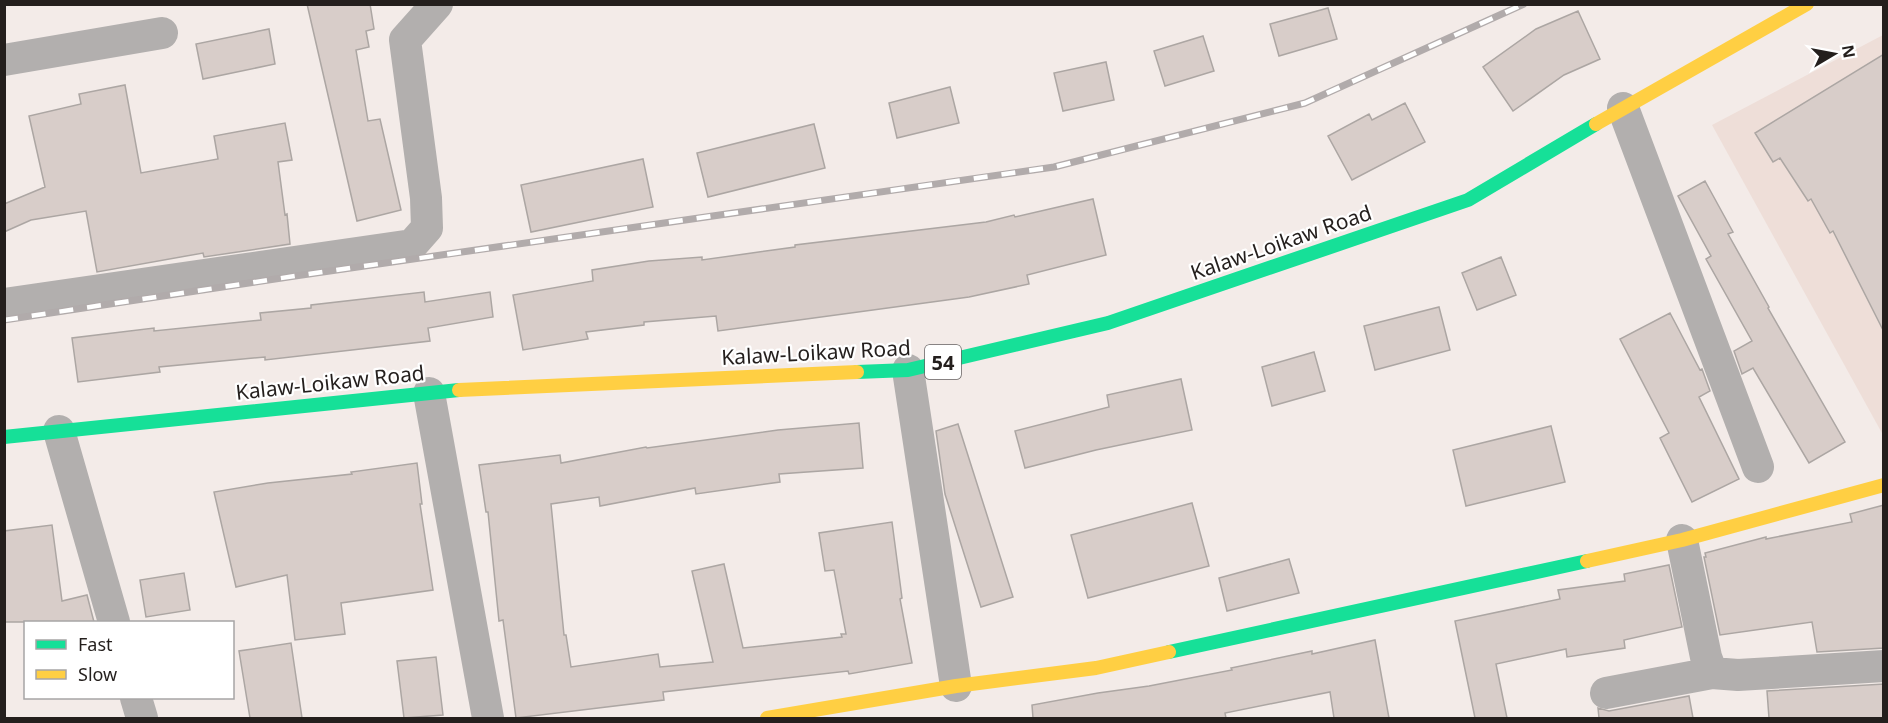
<svg xmlns="http://www.w3.org/2000/svg" width="1888" height="723" font-family="'Noto Sans',sans-serif">
<style>
.built{fill:#eeded8}
.building{fill:#d8cdc9;stroke:#aca6a3;stroke-width:1.5}
.lines{fill:none;stroke-linecap:round;stroke-linejoin:round}
.street{stroke:#b2afae;stroke-width:32}
.fast{stroke:#16e098;stroke-width:14}
.slow{stroke:#ffcf43;stroke-width:14}
.rail-casing{stroke:#b1abab;stroke-width:7}
.rail{stroke:#fff;stroke-width:4.5;stroke-dasharray:14;stroke-linecap:butt}
.labels{text-anchor:middle;dominant-baseline:central;stroke-width:4.5;stroke-linejoin:round;paint-order:stroke}
.shield{fill:#fff;stroke:#666261;stroke-width:1.5}
.shield-label{font-size:20px;font-weight:bold;fill:#241f1d}
.street-label{font-size:21px;fill:#241f1d;stroke:#fff}
</style>
<rect width="100%" height="100%" fill="#f3ebe8"/>
<path class="built" d="M 1883,35 L 1883,435 L 1712,125 Z"/>
<path class="building" d="M 307,4 L 370,4 L 374,29 L 366,31 L 369,47 L 356,50 L 368,121 L 380,119 L 401,210 L 357,221 Z
M 1328,8 L 1337,39 L 1279,56 L 1270,24 Z
M 1578,11 L 1600,59 L 1564,75 L 1513,111 L 1483,67 L 1536,29 Z
M 269,29 L 275,64 L 203,79 L 196,44 Z
M 1203,36 L 1214,71 L 1165,86 L 1154,51 Z
M 1884,54 L 1884,332 L 1833,231 L 1830,233 L 1811,199 L 1808,201 L 1780,158 L 1773,162 L 1755,133 Z
M 1106,62 L 1114,100 L 1063,111 L 1054,73 Z
M 125,85 L 141,173 L 218,159 L 214,136 L 285,123 L 292,160 L 278,162 L 285,215 L 287,214 L 290,244 L 204,257 L 203,253 L 97,272 L 86,211 L 31,220 L 4,232 L 4,204 L 45,187 L 29,116 L 81,104 L 79,94 Z
M 950,87 L 959,123 L 897,138 L 889,103 Z
M 1405,103 L 1425,142 L 1352,180 L 1328,136 L 1369,114 L 1372,120 Z
M 814,124 L 825,168 L 708,197 L 697,153 Z
M 643,159 L 653,207 L 531,232 L 521,185 Z
M 1705,181 L 1733,232 L 1728,234 L 1769,307 L 1768,308 L 1845,442 L 1809,463 L 1753,368 L 1742,374 L 1734,351 L 1752,341 L 1706,259 L 1711,256 L 1678,196 Z
M 1093,199 L 1106,255 L 1027,275 L 1029,284 L 969,297 L 718,331 L 716,316 L 644,322 L 644,325 L 586,332 L 588,339 L 523,350 L 513,295 L 593,281 L 592,270 L 649,261 L 702,257 L 702,260 L 795,247 L 795,245 L 986,222 L 1014,215 L 1015,217 Z
M 1501,257 L 1516,295 L 1477,310 L 1462,273 Z
M 424,292 L 425,302 L 490,292 L 493,317 L 428,328 L 430,341 L 265,360 L 265,357 L 159,367 L 160,372 L 78,382 L 72,338 L 154,328 L 154,331 L 261,320 L 260,313 L 311,308 L 311,305 Z
M 1439,307 L 1450,350 L 1375,370 L 1364,326 Z
M 1670,313 L 1700,370 L 1702,369 L 1710,391 L 1699,397 L 1739,479 L 1692,502 L 1660,438 L 1669,433 L 1620,339 Z
M 1314,352 L 1325,391 L 1272,406 L 1262,367 Z
M 1181,379 L 1192,430 L 1096,450 L 1025,468 L 1015,431 L 1109,407 L 1107,395 Z
M 859,423 L 863,468 L 779,474 L 780,482 L 696,494 L 695,488 L 600,506 L 599,497 L 551,504 L 564,635 L 566,635 L 571,667 L 658,654 L 660,667 L 713,662 L 692,571 L 724,564 L 743,648 L 842,637 L 841,634 L 846,634 L 834,570 L 825,571 L 819,533 L 892,522 L 902,598 L 900,599 L 912,663 L 849,674 L 848,671 L 663,692 L 664,700 L 516,718 L 503,620 L 499,621 L 488,512 L 486,512 L 479,465 L 560,455 L 561,463 L 646,447 L 647,448 L 778,430 Z
M 958,424 L 1013,597 L 981,607 L 945,494 L 936,431 Z
M 1551,426 L 1565,482 L 1466,506 L 1453,450 Z
M 417,463 L 422,504 L 420,504 L 433,590 L 341,603 L 345,634 L 295,640 L 287,575 L 236,587 L 214,492 L 268,483 L 352,474 L 351,472 Z
M 1192,503 L 1209,566 L 1088,598 L 1071,535 Z
M 1884,505 L 1884,648 L 1817,652 L 1812,622 L 1720,635 L 1704,557 L 1706,557 L 1705,553 L 1766,537 L 1766,539 L 1852,522 L 1850,514 Z
M 52,525 L 62,601 L 87,595 L 94,622 L 4,622 L 4,531 Z
M 1289,559 L 1299,593 L 1227,611 L 1219,578 Z
M 1669,565 L 1682,627 L 1624,640 L 1625,648 L 1567,657 L 1566,649 L 1496,664 L 1507,718 L 1475,718 L 1455,621 L 1560,599 L 1558,590 L 1625,581 L 1624,574 Z
M 184,573 L 190,610 L 146,617 L 140,580 Z
M 1375,640 L 1389,718 L 1334,718 L 1330,692 L 1225,713 L 1226,718 L 1033,718 L 1032,705 L 1098,693 L 1149,686 L 1232,670 L 1231,668 L 1312,651 L 1312,654 Z
M 291,643 L 302,718 L 250,718 L 239,651 Z
M 436,657 L 443,715 L 404,718 L 397,661 Z
M 1884,684 L 1884,718 L 1769,718 L 1767,691 Z
M 1689,696 L 1693,718 L 1599,718 L 1598,708 L 1609,711 Z"/>
<g class="lines">
<path class="street" d="M 4,60 L 162,33
M 1623,108 L 1758,467
M 4,304 L 412,245 L 427,228 L 426,198 L 405,40 L 437,4
M 908,370 L 956,686
M 429,393 L 488,718
M 59,431 L 114,622
M 1682,540 L 1706,657 L 1712,673 L 1738,675 L 1884,666
M 1606,693 L 1712,673
M 136,698 L 142,718"/>
<path class="fast" d="M 857,372 L 908,370 L 1108,323 L 1468,200 L 1596,124
M 4,437 L 459,390
M 1169,652 L 1587,561"/>
<path class="slow" d="M 1596,124 L 1807,4
M 459,390 L 857,372
M 1587,561 L 1682,540 L 1884,485
M 767,718 L 956,686 L 1096,668 L 1169,652"/>
<g class="rail-casing">
<path id="rail" d="M 4,320 L 295,276 L 1054,167 L 1305,103 L 1524,4"/>
</g>
<use href="#rail" class="rail"/>
</g>
<g class="labels">
<rect class="shield" x="925" y="345" width="36" height="34" rx="4.5"/>
<g class="shield-label">
<text x="943" y="362">54</text>
</g>
<g class="street-label">
<text transform="translate(1281 242) rotate(-19)">Kalaw-Loikaw Road</text>
<text transform="translate(816 352) rotate(-3)">Kalaw-Loikaw Road</text>
<text transform="translate(330 382) rotate(-6)">Kalaw-Loikaw Road</text>
</g>
</g>
<rect width="1888" height="723" fill="none" stroke="#241f1d" stroke-width="12"/>
<rect x="24" y="621" width="210" height="78" fill="#ffffff" stroke="#a7a5a5" stroke-width="1.5"/>
<rect x="36" y="640" width="30" height="9" fill="#16e098" stroke="#a7a5a5" stroke-width="1.5"/>
<text x="78" y="651" font-size="18" fill="#241f1d">Fast</text>
<rect x="36" y="670" width="30" height="9" fill="#ffcf43" stroke="#a7a5a5" stroke-width="1.5"/>
<text x="78" y="681" font-size="18" fill="#241f1d">Slow</text>
<g transform="translate(1834 54) rotate(80)" stroke="#ffffff" stroke-width="4.5" paint-order="stroke">
<path d="M0-4.5L10 22L0 15L-10 22Z" fill="#241f1d"/>
<text y="-9" font-size="16" font-weight="bold" text-anchor="middle" fill="#241f1d">N</text>
</g>
</svg>
